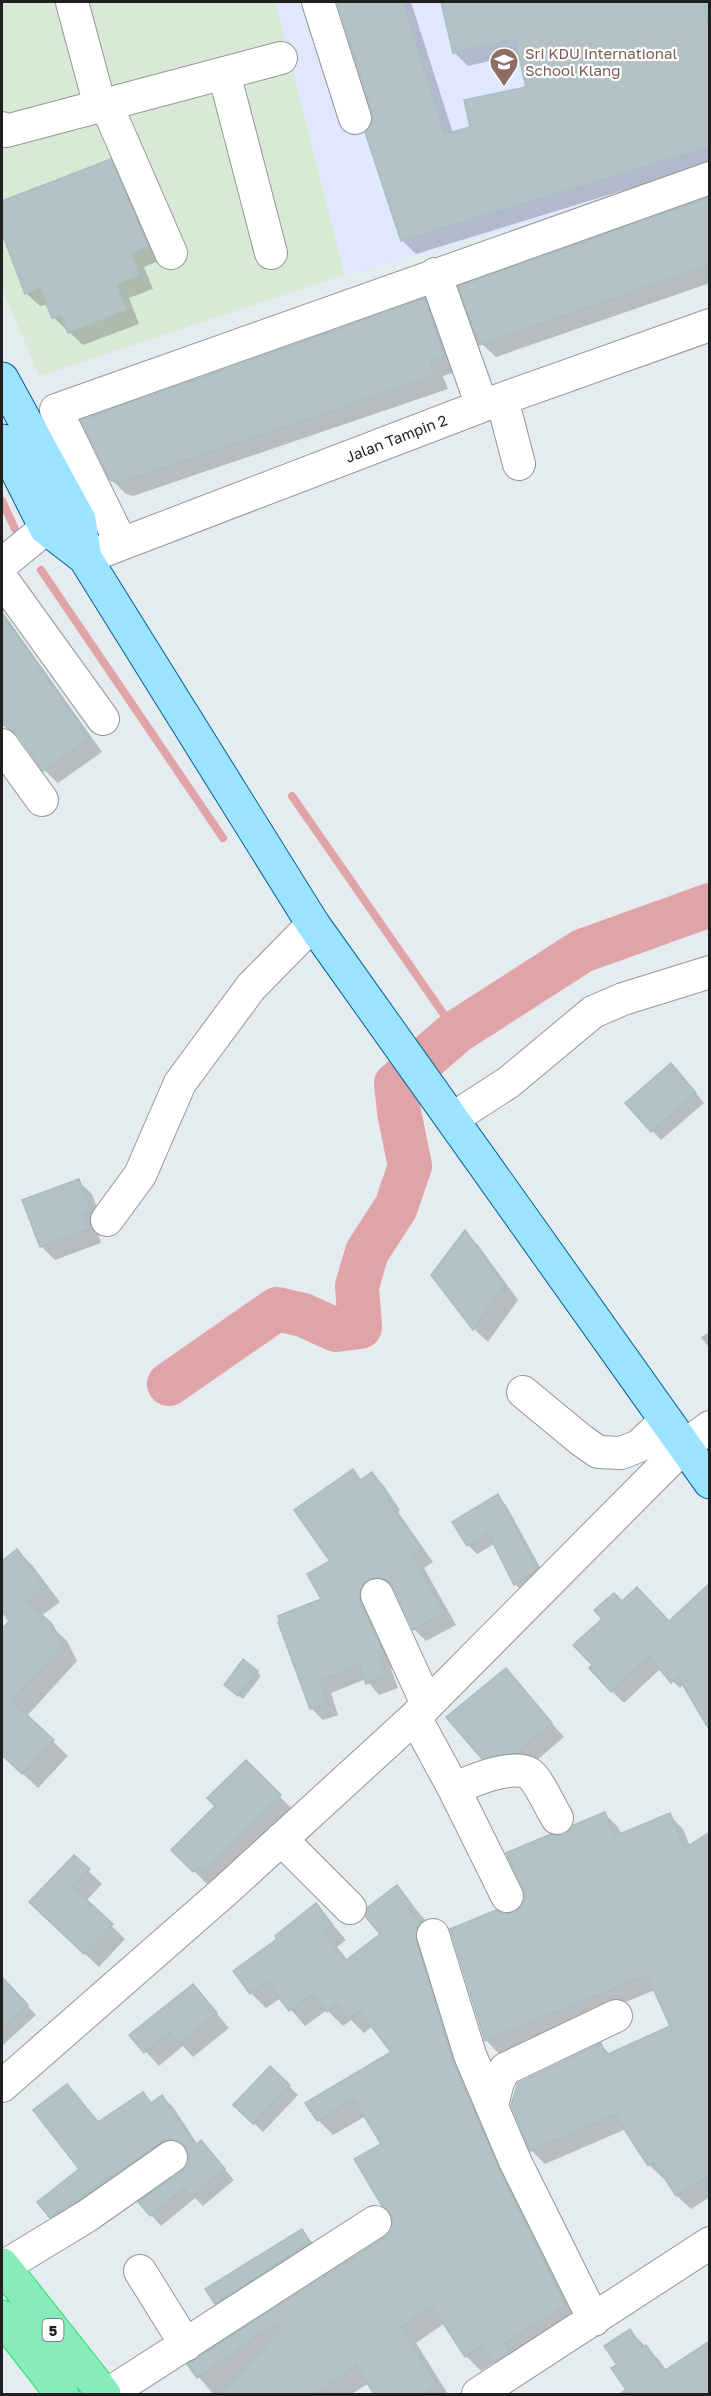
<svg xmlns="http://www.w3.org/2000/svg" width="711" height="2396" font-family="'Golos Text',sans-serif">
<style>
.industrial{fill:#d8ead6}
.education{fill:#dfe8ff}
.shadow{fill:#0003}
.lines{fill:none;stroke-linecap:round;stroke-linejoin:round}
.stream{stroke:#e0a3a7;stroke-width:8}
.river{stroke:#e0a3a7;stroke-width:44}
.building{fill:#b4c2c5;stroke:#a6bec3;stroke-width:1.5}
.minor-casing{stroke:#969696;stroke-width:34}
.major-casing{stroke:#00609a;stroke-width:35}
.highway-casing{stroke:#1de366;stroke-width:35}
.minor{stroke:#fff;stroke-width:32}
.major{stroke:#9be3ff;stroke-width:33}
.highway{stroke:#89ebbc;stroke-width:33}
.labels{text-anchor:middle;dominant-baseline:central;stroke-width:4.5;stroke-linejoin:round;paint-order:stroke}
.shield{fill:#fff;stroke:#626262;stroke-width:1.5}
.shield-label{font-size:14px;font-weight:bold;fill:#1f1f1f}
.education-label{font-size:15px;fill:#785e54;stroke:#fff;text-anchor:start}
.street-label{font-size:15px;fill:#1f1f1f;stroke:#fff}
</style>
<rect width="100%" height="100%" fill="#e5ecf0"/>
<path class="industrial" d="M 2,2 L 276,2 L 345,275 L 39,376 L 2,288 Z"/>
<path class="education" d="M 276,2 L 709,2 L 709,174 L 345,275 Z"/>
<path class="shadow" d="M 338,2 L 411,2 L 453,133 L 471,128 L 528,88 L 520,54 L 468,66 L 454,52 L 443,2 L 710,2 L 710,164 L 416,254 L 402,240 L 374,123 L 374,112 Z
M 110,161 L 124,175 L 161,260 L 144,267 L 153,289 L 129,298 L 139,324 L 83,345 L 53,317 L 48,304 L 40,306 L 26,293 L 2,229 L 2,202 Z
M 710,199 L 710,283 L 496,357 L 482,344 Z
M 424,300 L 438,314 L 458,371 L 443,376 L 448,389 L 133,496 L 126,494 L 112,480 Z
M 2,611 L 102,752 L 58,783 L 44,770 L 25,744 L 2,721 Z
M 680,1074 L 704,1103 L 661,1140 L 627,1103 Z
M 78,1181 L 92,1194 L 103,1225 L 96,1227 L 101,1243 L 55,1260 L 41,1246 Z
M 465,1232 L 478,1245 L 518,1300 L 488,1342 L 474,1329 L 433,1275 Z
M 710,1332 L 710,1349 L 701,1337 Z
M 353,1471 L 362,1481 L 372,1474 L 384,1486 L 400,1510 L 398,1512 L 433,1562 L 424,1568 L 456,1625 L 426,1641 L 414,1629 L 396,1590 L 391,1588 L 396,1667 L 391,1669 L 398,1688 L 379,1695 L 366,1679 L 331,1693 L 338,1715 L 323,1720 L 311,1708 L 324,1600 Z
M 497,1496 L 506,1505 L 546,1578 L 524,1593 L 515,1584 L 494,1544 L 477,1554 L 468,1545 Z
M 17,1551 L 32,1565 L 60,1602 L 41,1616 L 67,1641 L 77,1661 L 27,1716 L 68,1756 L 38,1788 L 2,1754 L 2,1631 L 11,1621 L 2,1609 L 2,1562 Z
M 622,1603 L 669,1622 L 710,1661 L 680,1688 L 660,1669 L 624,1703 L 612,1691 Z
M 505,1670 L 564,1737 L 530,1766 L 497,1772 L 483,1758 Z
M 257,1672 L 261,1676 L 243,1699 L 231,1689 Z
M 246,1762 L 293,1810 L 218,1884 L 213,1879 L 207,1884 L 173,1850 L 217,1806 Z
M 605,1814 L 618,1827 L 622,1835 L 669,1815 L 683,1829 L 690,1846 L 710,1834 L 710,2197 L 691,2209 L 677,2196 L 665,2176 L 663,2178 L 649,2165 L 626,2129 L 545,2164 L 532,2151 L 512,2105 L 601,2045 L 611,2055 L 672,2027 L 655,1990 L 499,2054 L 486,2040 L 506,1916 L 516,1913 L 523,1907 L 558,1837 L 566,1835 Z
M 74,1857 L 102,1884 L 86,1901 L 125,1939 L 99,1967 L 44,1916 Z
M 397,1887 L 426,1921 L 422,1924 L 434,1939 L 581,2321 L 509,2377 L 494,2363 L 481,2371 L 466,2356 L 445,2323 L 416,2343 L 448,2394 L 376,2394 L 369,2383 L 352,2394 L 213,2394 L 189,2365 L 386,2238 L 393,2230 L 394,2220 L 383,2144 L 366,2116 L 333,2135 L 318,2120 L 394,2052 L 373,2026 L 364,2033 L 351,2020 L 343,2026 L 327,2010 L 305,2026 L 281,1998 L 266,2008 L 251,1993 L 279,1940 L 316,1905 L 346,1940 L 337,1947 L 348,1961 L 382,1935 Z
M 2,1979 L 36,2015 L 2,2046 Z
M 193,1986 L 229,2028 L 193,2057 L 183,2046 L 159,2066 L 131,2035 Z
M 270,2068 L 298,2095 L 263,2132 L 235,2105 Z
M 67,2086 L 99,2123 L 143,2094 L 152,2103 L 162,2097 L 173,2107 L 198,2145 L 211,2153 L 234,2180 L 203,2206 L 195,2198 L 161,2226 L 151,2215 L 188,2166 L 190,2156 L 189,2150 L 180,2149 L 61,2227 L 51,2217 L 82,2169 Z
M 301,2231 L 315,2245 L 229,2317 L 216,2303 Z
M 630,2331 L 659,2360 L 667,2371 L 710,2342 L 710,2394 L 618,2394 L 627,2388 L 619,2365 Z"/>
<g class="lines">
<path class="stream" d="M 2,501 L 15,529
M 41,570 L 223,838
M 292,796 L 456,1032"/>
<path class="river" d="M 169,1384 L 277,1309 L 303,1315 L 336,1330 L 360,1327 L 357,1286 L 367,1252 L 396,1207 L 410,1166 L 399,1112 L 396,1084 L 456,1032 L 582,951 L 710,905"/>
</g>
<path class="building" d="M 337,2 L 403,2 L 445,134 L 470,127 L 464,100 L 526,87 L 515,39 L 453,53 L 441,2 L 703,2 L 710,29 L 710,147 L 401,241 L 365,132 L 372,122 L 372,113 Z
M 111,159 L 149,247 L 131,253 L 140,276 L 117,284 L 127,310 L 68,333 L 61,315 L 52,318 L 40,288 L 25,294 L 2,233 L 2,201 Z
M 710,197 L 710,265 L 479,345 L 458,286 Z
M 425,298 L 445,357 L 430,362 L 435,376 L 119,483 L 110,480 L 81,420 Z
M 2,614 L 90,738 L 43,771 L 17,734 L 2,724 Z
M 671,1063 L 696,1093 L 651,1132 L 625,1103 Z
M 79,1179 L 91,1211 L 83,1214 L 89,1229 L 40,1247 L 22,1200 Z
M 465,1230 L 505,1285 L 473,1330 L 431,1275 Z
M 353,1469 L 360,1480 L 372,1472 L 390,1497 L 387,1499 L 422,1549 L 413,1556 L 445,1613 L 413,1630 L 393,1587 L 388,1581 L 379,1577 L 369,1579 L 363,1584 L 359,1593 L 360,1602 L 385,1655 L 380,1657 L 387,1676 L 366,1684 L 359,1665 L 320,1681 L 327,1703 L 310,1709 L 278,1622 L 280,1621 L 278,1616 L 321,1599 L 307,1574 L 330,1561 L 294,1510 Z
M 498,1494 L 537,1568 L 527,1578 L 514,1585 L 488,1533 L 467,1546 L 452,1522 Z
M 17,1549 L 46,1587 L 27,1601 L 52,1624 L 63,1646 L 12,1701 L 54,1740 L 22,1774 L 2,1755 L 2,1629 L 9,1621 L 2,1611 L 2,1561 Z
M 710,1583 L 710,1731 L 678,1677 L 671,1683 L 649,1656 L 611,1692 L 589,1668 L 592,1665 L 573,1645 L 602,1619 L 594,1610 L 614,1593 L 622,1601 L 637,1587 L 669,1621 Z
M 243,1659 L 258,1671 L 238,1696 L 224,1685 Z
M 506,1668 L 552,1723 L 516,1753 L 482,1759 L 446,1717 Z
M 246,1760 L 281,1795 L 203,1872 L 198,1867 L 193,1872 L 171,1850 L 215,1806 L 207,1798 Z
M 605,1812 L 615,1836 L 670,1813 L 685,1848 L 710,1832 L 710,2175 L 676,2196 L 654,2162 L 648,2166 L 615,2115 L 530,2151 L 511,2105 L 518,2083 L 601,2043 L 606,2055 L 670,2026 L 647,1975 L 485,2041 L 450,1929 L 496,1910 L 506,1914 L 515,1912 L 522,1906 L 525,1898 L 523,1889 L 506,1853 L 551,1834 L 558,1836 L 566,1834 L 573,1825 Z
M 74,1855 L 90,1869 L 73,1887 L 113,1924 L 84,1954 L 29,1902 Z
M 397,1885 L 412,1905 L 408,1908 L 420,1923 L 416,1930 L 416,1940 L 453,2062 L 499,2169 L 566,2305 L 505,2343 L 510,2351 L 492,2363 L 482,2346 L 465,2357 L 432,2306 L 401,2327 L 438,2385 L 423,2394 L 374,2394 L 356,2366 L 315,2394 L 221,2394 L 281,2329 L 276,2323 L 197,2378 L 187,2364 L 385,2237 L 391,2231 L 393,2222 L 390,2213 L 382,2206 L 354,2159 L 381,2144 L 354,2099 L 317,2121 L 305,2103 L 391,2052 L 359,2011 L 348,2019 L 337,2004 L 327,2012 L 312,1994 L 289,2011 L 267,1982 L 250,1994 L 233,1971 L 277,1939 L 275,1936 L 316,1903 L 332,1924 L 323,1931 L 346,1960 L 380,1934 L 365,1916 L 367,1908 Z
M 2,1977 L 28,2005 L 2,2029 Z
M 193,1984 L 217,2013 L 179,2044 L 169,2033 L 144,2053 L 129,2035 Z
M 270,2066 L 290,2085 L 253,2124 L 233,2105 Z
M 67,2084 L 98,2122 L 143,2092 L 151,2103 L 162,2095 L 196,2145 L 201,2140 L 225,2169 L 191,2197 L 184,2188 L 150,2216 L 138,2202 L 181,2172 L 188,2164 L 189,2155 L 185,2146 L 178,2140 L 169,2139 L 161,2142 L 50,2218 L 37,2202 L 79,2169 L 33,2110 Z
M 302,2229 L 310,2242 L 215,2304 L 205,2289 Z
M 630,2329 L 642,2348 L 646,2345 L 664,2371 L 710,2341 L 710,2394 L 629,2394 L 611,2368 L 617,2365 L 604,2346 Z"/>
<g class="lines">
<g class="minor-casing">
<path id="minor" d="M 72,2 L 100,106
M 318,2 L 355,118
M 224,73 L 271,253
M 106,104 L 171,253
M 2,128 L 6,131 L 281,58
M 435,274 L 482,406
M 502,399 L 519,464
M 121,543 L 56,410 L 710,178
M 103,551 L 482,406 L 710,325
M 2,562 L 6,561 L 46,528
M 2,579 L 103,719
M 2,745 L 42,800
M 452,1119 L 509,1082 L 593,1012 L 623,999 L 710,972
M 107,1220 L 140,1175 L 180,1083 L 251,987 L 313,924
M 523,1392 L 581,1440 L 598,1452 L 621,1453 L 639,1446 L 666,1420
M 377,1595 L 427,1704
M 415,1717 L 454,1789 L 507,1896
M 454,1789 C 471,1781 513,1763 530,1774 C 539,1781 550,1807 557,1818
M 281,1839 L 350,1908
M 433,1935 L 470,2055 L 515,2161 L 594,2320
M 2,2086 L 226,1890 L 415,1717 L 684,1446 L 710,1427
M 492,2105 L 498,2082 L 505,2069 L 616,2016
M 3,2267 L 87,2216 L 171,2157
M 140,2271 L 186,2345
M 108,2394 L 375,2222
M 478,2394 L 710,2243"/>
</g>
<g class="major-casing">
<path id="major" d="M 2,379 L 79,520 L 85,558
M 2,441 L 46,528 L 85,558 L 313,924 L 710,1482"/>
</g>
<g class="highway-casing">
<path id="highway" d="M 2,2265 L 104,2394
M 2,2317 L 62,2394"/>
</g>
<use href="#minor" class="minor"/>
<use href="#major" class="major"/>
<use href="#highway" class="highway"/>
</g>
<defs>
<g id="school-pin" transform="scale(1.5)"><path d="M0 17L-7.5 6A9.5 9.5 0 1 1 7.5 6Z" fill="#8d6e63" stroke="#fff"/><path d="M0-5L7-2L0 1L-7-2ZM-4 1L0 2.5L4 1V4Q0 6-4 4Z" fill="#fff"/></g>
</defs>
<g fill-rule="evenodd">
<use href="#school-pin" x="504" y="62"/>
</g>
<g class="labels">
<rect class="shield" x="42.5" y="2319" width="21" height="22" rx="4.5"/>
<g class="shield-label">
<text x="53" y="2330">5</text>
</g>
<g class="education-label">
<text x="525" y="53">Sri KDU International<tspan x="525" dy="17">School Klang</tspan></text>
</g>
<g class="street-label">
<text transform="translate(396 438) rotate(-21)">Jalan Tampin 2</text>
</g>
</g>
<rect width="711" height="2396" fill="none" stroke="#1f1f1f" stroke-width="6"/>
</svg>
